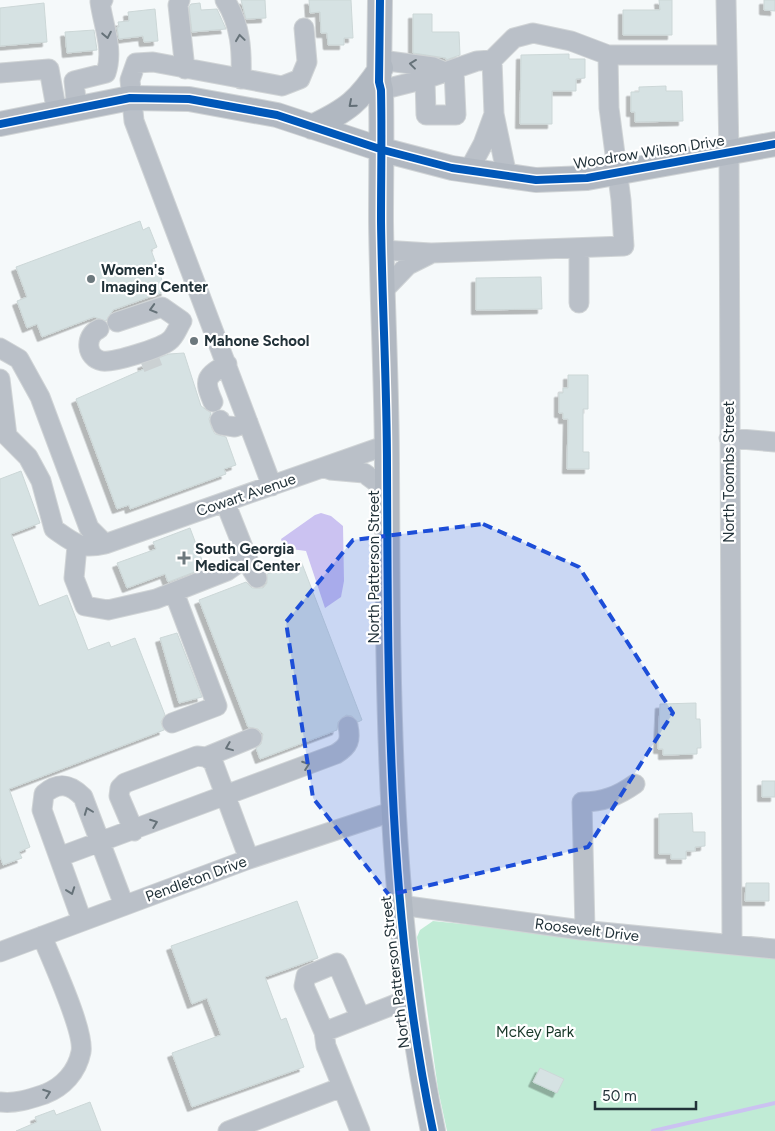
<svg xmlns="http://www.w3.org/2000/svg" width="775" height="1131" font-family="Figtree,sans-serif">
<style>
.green{fill:#c0ebd5}
.water{fill:#cbc2f1}
.lines{fill:none;stroke-linecap:round;stroke-linejoin:round}
.stream{stroke:#cbc2f1;stroke-width:4}
.building{fill:#d6e2e3;stroke:#ccd7d7;filter:url(#shadow)}
.minor-tunnel{stroke:#cbd1d3;stroke-width:19;stroke-dasharray:19 9;stroke-linecap:butt}
.minor-casing{stroke:#d0d4d6;stroke-width:21}
.major-casing{stroke:#d0d4d6;stroke-width:26}
.minor{stroke:#bac0c8;stroke-width:19}
.major{stroke:#b1b8c1;stroke-width:24}
.cycleway-casing{stroke:#fff;stroke-width:11}
.cycleway{stroke:#0057b8;stroke-width:8}
.oneway{stroke:#667279}
.oneway2{stroke:#626e76}
.marked{fill:#1d4ed8;fill-opacity:0.2;stroke:#1d4ed8;stroke-width:4;stroke-dasharray:10 6;stroke-linejoin:round}
.poi-dot{fill:#6c787d;stroke:#fff;stroke-width:2}
.labels{text-anchor:middle;dominant-baseline:central;stroke-width:4.5;stroke-linejoin:round;paint-order:stroke}
.street-label{font-size:15px;fill:#223239;stroke:#fff}
.poi-label{font-size:15px;font-weight:bold;fill:#223239;stroke:#fff;text-anchor:start}
.park-label{font-size:15px;fill:#153626;stroke:#fff}
</style>
<defs>
<filter id="shadow"><feDropShadow dx="-4.5" dy="4.5" stdDeviation="0" flood-color="#0004"/></filter>
</defs>
<rect width="100%" height="100%" fill="#f5f9fa"/>
<path class="green" d="M 433,921 L 775,956 L 775,1131 L 447,1131 L 438,1089 L 417,937 L 420,930 Z"/>
<path class="water" d="M 321,513 L 331,516 L 343,526 L 344,581 L 341,597 L 325,608 L 306,551 L 284,548 L 281,539 L 315,515 Z"/>
<g class="lines">
<path class="stream" d="M 653,1131 L 775,1103"/>
</g>
<path class="building" d="M 241,0 L 265,0 L 266,18 L 246,19 Z
M 309,0 L 351,0 L 353,38 L 344,38 L 344,45 L 328,45 L 327,33 L 321,33 L 320,12 L 310,13 Z
M 659,0 L 672,0 L 672,35 L 623,35 L 623,10 L 660,10 Z
M 764,0 L 775,0 L 775,11 L 764,10 Z
M 44,3 L 47,42 L 0,46 L 0,8 Z
M 200,3 L 201,10 L 217,9 L 226,29 L 192,32 L 189,7 L 191,4 Z
M 155,9 L 158,41 L 144,42 L 143,36 L 119,39 L 117,27 L 119,27 L 118,22 L 129,21 L 128,12 Z
M 413,14 L 432,14 L 432,32 L 459,32 L 460,55 L 446,60 L 446,58 L 413,53 Z
M 94,30 L 97,50 L 67,53 L 65,32 Z
M 569,54 L 569,59 L 585,59 L 585,78 L 576,79 L 576,91 L 552,91 L 552,124 L 520,124 L 521,55 Z
M 666,86 L 666,91 L 682,91 L 683,121 L 635,122 L 635,112 L 631,112 L 631,92 L 639,92 L 639,87 Z
M 140,221 L 143,230 L 149,227 L 157,247 L 151,250 L 166,291 L 113,310 L 106,321 L 94,317 L 42,337 L 37,324 L 27,328 L 17,301 L 27,297 L 16,267 Z
M 541,277 L 542,309 L 476,310 L 476,278 Z
M 184,353 L 201,406 L 211,413 L 209,419 L 212,429 L 215,434 L 226,437 L 236,465 L 224,469 L 226,474 L 130,509 L 129,505 L 117,509 L 76,399 L 144,369 L 142,364 L 169,354 Z
M 568,375 L 588,375 L 588,409 L 583,409 L 583,452 L 589,452 L 589,469 L 567,469 L 568,419 L 563,419 L 563,413 L 559,413 L 559,393 L 563,393 L 563,388 L 568,388 Z
M 21,471 L 40,523 L 11,534 L 39,606 L 67,595 L 88,650 L 109,642 L 111,647 L 135,638 L 165,715 L 161,722 L 164,730 L 9,789 L 30,847 L 19,852 L 22,858 L 3,865 L 0,856 L 0,479 Z
M 190,528 L 205,568 L 168,582 L 165,574 L 127,588 L 117,563 L 156,549 L 153,542 Z
M 301,561 L 362,720 L 358,722 L 352,716 L 346,715 L 338,722 L 337,730 L 260,759 L 256,748 L 261,744 L 263,734 L 258,729 L 248,727 L 199,600 L 246,582 L 252,588 L 263,588 L 267,583 L 267,574 Z
M 177,633 L 202,697 L 179,703 L 160,638 Z
M 696,703 L 696,719 L 700,719 L 701,748 L 697,748 L 697,754 L 663,755 L 663,749 L 658,749 L 660,704 Z
M 762,781 L 775,781 L 775,797 L 762,797 Z
M 692,813 L 693,832 L 705,832 L 705,846 L 695,847 L 695,851 L 686,851 L 686,859 L 671,859 L 671,854 L 659,854 L 659,814 Z
M 746,883 L 769,883 L 769,901 L 745,901 Z
M 297,901 L 318,958 L 265,977 L 281,1020 L 286,1018 L 304,1067 L 192,1107 L 172,1053 L 221,1035 L 207,998 L 192,1004 L 171,946 Z
M 540,1068 L 564,1079 L 557,1093 L 533,1082 Z
M 90,1102 L 101,1131 L 16,1131 L 37,1122 L 35,1117 L 54,1110 L 56,1115 Z"/>
<g class="lines">
<path class="minor-tunnel" d="M 141,363 L 162,355"/>
<g class="minor-casing">
<path id="minor" d="M 180,0 L 178,5 L 185,69
M 225,0 C 241,25 242,51 241,79
M 726,0 L 729,153 L 732,945
M 381,60 L 433,67 L 445,72
M 492,60 L 494,114 L 507,176
M 0,73 L 49,69 L 57,113
M 425,79 L 426,115 L 456,115 L 454,70
M 381,90 L 425,79 L 477,61 L 492,60 L 514,38 L 533,33 L 571,41 L 608,55 L 727,55
M 77,109 L 74,81 L 106,73 C 114,49 103,25 100,2 L 103,0
M 469,170 L 483,144 L 494,114
M 382,250 L 431,253 L 624,246 L 621,200 L 609,108 L 608,55
M 383,291 L 408,265 L 430,254
M 579,303 L 579,248
M 99,329 C 84,336 86,358 102,361 C 114,363 160,348 169,341 C 175,337 178,327 182,321 L 162,307 L 117,322
M 0,348 L 19,359 L 40,397 L 89,528 L 105,544
M 0,379 L 7,436 L 28,457 L 41,481 L 54,529 C 74,543 80,550 105,544 L 387,445
M 213,402 C 203,379 206,376 227,364
M 220,420 L 222,425 L 235,427 L 248,422
M 729,438 L 775,442
M 330,470 L 364,473 L 387,490
M 272,486 L 134,121 L 130,80 L 136,63 L 153,62 L 282,86 L 300,79 L 307,62 L 304,28
M 225,502 L 252,570 L 257,578
M 77,546 L 74,578 L 85,606 L 108,610 L 156,599 L 227,571 L 247,557
M 172,723 L 217,706 L 174,592
M 206,757 L 252,738
M 134,831 L 119,796 L 120,788 L 125,783 L 197,756 L 206,757 L 213,762 L 249,859
M 59,857 L 336,754 C 349,746 351,740 348,726
M 400,905 L 581,930 L 775,949
M 82,921 L 42,810 L 44,794 C 59,781 70,784 83,797 L 124,905
M 585,930 L 582,802 C 603,802 618,796 635,784
M 0,952 L 249,859 L 394,811
M 360,1017 L 337,963 L 306,976 L 304,986 L 324,1032 L 411,998
M 324,1032 L 326,1046 L 360,1131
M 0,1102 C 16,1104 30,1099 45,1094 C 63,1087 77,1072 81,1052 C 85,1031 51,959 42,936
M 228,1131 L 342,1087"/>
</g>
<g class="major-casing">
<path id="major" d="M 380,0 L 379,82 L 381,90 C 382,133 381,177 381,221 C 382,303 387,385 387,467 C 388,689 387,913 433,1131
M 0,124 L 130,98 L 189,99 L 277,115 L 383,150 L 452,168 L 536,180 L 587,178 L 775,144
M 312,127 C 348,110 359,101 381,68"/>
</g>
<use href="#minor" class="minor"/>
<use href="#major" class="major"/>
<g class="cycleway-casing">
<path id="cycleway" d="M 380,0 L 379,82 L 381,90 C 382,133 381,177 381,221 C 382,303 387,385 387,467 C 388,689 387,913 433,1131
M 0,124 L 130,98 L 189,99 L 277,115 L 383,150 L 452,168 L 536,180 L 587,178 L 775,144"/>
</g>
<use href="#cycleway" class="cycleway"/>
</g>
<defs><path id="oneway-chevron" d="M-2-3.5L2.5 0L-2 3.5" fill="none" stroke-width="1.6" stroke-linecap="round" stroke-linejoin="round" transform="scale(1.25)"/></defs>
<g class="oneway">
<use href="#oneway-chevron" transform="translate(107 35) rotate(79)"/>
<use href="#oneway-chevron" transform="translate(240 38) rotate(-98)"/>
<use href="#oneway-chevron" transform="translate(413 64) rotate(-173)"/>
<use href="#oneway-chevron" transform="translate(153 309) rotate(164)"/>
<use href="#oneway-chevron" transform="translate(229 747) rotate(158)"/>
<use href="#oneway-chevron" transform="translate(306 765) rotate(-20)"/>
<use href="#oneway-chevron" transform="translate(88 811) rotate(-111)"/>
<use href="#oneway-chevron" transform="translate(154 823) rotate(-21)"/>
<use href="#oneway-chevron" transform="translate(71 891) rotate(70)"/>
<use href="#oneway-chevron" transform="translate(47 1093) rotate(-20)"/>
</g>
<use class="oneway2" href="#oneway-chevron" transform="translate(352 104) rotate(139)"/>
<path class="marked" d="M 483,524 L 579,567 L 673,713 L 588,847 L 389,895 L 313,798 L 286,622 L 353,540 Z"/>
<g class="poi-dot">
<circle cx="91" cy="279" r="5"/>
<circle cx="194" cy="341" r="5"/>
<path d="M181.5 550.5h5v5h5v5h-5v5h-5v-5h-5v-5h5z"/>
</g>
<g class="labels">
<g class="street-label">
<text transform="translate(649 152) rotate(-9)">Woodrow Wilson Drive</text>
<text transform="translate(729 472) rotate(-90)">North Toombs Street</text>
<text transform="translate(246 495) rotate(-19)">Cowart Avenue</text>
<text transform="translate(374 567) rotate(-90)">North Patterson Street</text>
<text transform="translate(196 879) rotate(-20)">Pendleton Drive</text>
<text transform="translate(587 930) rotate(7)">Roosevelt Drive</text>
<text transform="translate(395 972) rotate(-97)">North Patterson Street</text>
</g>
<g class="poi-label">
<text x="101" y="270">Women's<tspan x="101" dy="17">Imaging Center</tspan></text>
<text x="204" y="341">Mahone School</text>
<text x="195" y="549">South Georgia<tspan x="195" dy="17">Medical Center</tspan></text>
</g>
<g class="park-label">
<text x="535" y="1032">McKey Park</text>
</g>
</g>
<path d="M595 1101v8h101v-8" fill="none" stroke="#223239" stroke-width="2.5"/>
<text x="602" y="1101" font-size="15" fill="#223239" stroke="#ffffff" stroke-width="4" paint-order="stroke">50 m</text>
</svg>
